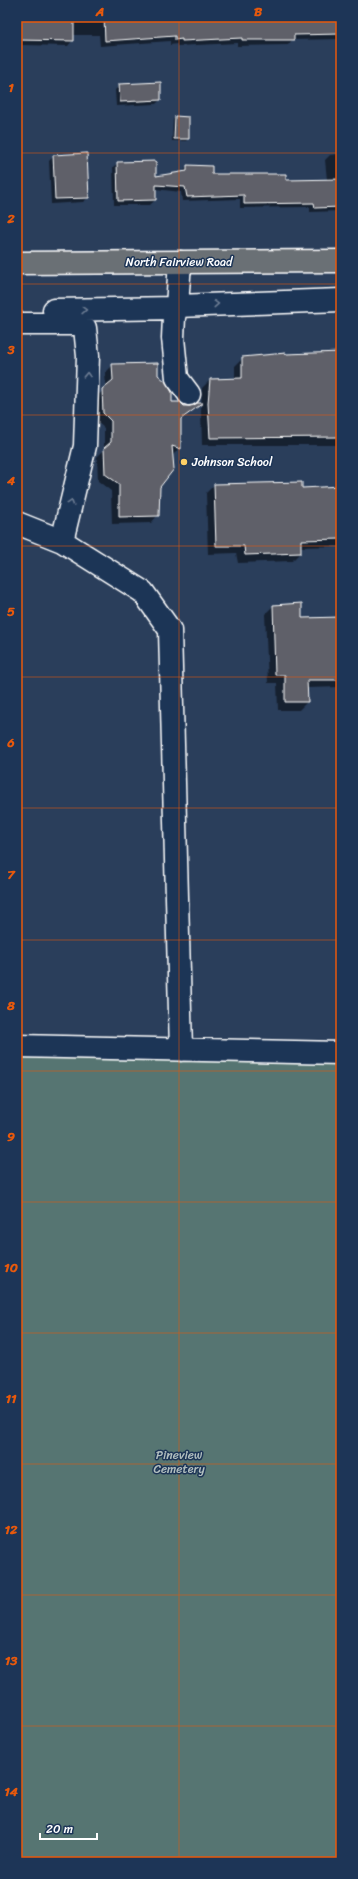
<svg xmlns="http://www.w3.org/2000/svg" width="358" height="1879" font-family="Sriracha,sans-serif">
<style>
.green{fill:#567472;stroke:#aabab8}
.shadow{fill:#0007}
.building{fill:#5f6169;stroke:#fff}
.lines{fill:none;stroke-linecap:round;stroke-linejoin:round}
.minor-casing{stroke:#fff;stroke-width:25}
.major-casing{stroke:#fff;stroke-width:25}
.minor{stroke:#1d3557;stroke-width:22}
.major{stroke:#6b6f75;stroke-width:22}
.oneway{stroke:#6c7c92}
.grid{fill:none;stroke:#e8590c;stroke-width:1;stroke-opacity:0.55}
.poi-dot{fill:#ffd166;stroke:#1d3557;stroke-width:1.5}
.labels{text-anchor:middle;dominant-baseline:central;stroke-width:3;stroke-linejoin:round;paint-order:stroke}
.street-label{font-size:12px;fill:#fff;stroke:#1d3557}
.poi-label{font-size:12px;fill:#fff;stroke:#1d3557;text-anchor:start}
.park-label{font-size:12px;fill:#b3c0c0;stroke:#1d3557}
.neatline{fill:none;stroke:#e8590c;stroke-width:1.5}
.grid-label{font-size:13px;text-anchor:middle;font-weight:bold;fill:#e8590c}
</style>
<rect width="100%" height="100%" fill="#2a3e5b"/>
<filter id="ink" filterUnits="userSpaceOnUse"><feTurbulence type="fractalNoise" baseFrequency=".025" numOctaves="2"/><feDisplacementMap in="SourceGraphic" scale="8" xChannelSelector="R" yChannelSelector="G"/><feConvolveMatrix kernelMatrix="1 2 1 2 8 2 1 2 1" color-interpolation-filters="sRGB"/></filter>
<g filter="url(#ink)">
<path class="green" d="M 17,1056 L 341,1062 L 341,1862 L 17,1862 Z"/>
<path class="shadow" d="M 17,17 L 341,17 L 341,39 L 292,40 L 288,45 L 237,46 L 237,43 L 177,46 L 177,44 L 170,45 L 170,41 L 100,46 L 99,35 L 73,35 L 73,40 L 68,46 L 22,45 L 22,50 L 17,55 Z
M 120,85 L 160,100 L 156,104 L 116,106 L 115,90 Z
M 175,117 L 188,138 L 186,141 L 172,141 L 173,120 Z
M 341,154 L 341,211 L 310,212 L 310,207 L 240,208 L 240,199 L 182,201 L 181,192 L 155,189 L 155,200 L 150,205 L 114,205 L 113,167 L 118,163 L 155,177 L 183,173 L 187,166 L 211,175 L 285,181 L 327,180 L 325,160 L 330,155 Z
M 54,156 L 88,198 L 83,202 L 51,204 L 49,161 Z
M 341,353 L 341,445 L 202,445 L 201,412 L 202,388 L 210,380 L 235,379 L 235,366 L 243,358 Z
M 113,365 L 157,375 L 171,403 L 190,407 L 201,404 L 180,421 L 180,448 L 172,456 L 159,487 L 158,515 L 151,523 L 112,524 L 111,491 L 98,481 L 97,457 L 104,450 L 104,428 L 95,420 L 95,398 L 106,388 L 105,373 Z
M 214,485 L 301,489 L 341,487 L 341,546 L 300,547 L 300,553 L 292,561 L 238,563 L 236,553 L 208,554 L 206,493 Z
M 273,606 L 301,619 L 341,618 L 341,687 L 307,688 L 307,702 L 299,710 L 278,710 L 277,683 L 268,683 L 265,614 Z"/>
<path class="building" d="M 17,17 L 74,17 L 74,41 L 17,40 Z
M 104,17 L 341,17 L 341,34 L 294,35 L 294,40 L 242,40 L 242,38 L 182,41 L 182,39 L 175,40 L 175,36 L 105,41 Z
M 161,82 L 161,100 L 120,102 L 119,84 Z
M 175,116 L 189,117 L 189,139 L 174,139 Z
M 87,153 L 89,198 L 55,199 L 53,155 Z
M 156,161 L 156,176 L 187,171 L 187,165 L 212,166 L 212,174 L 286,174 L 286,180 L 341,179 L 341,207 L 315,208 L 314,203 L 244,204 L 244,195 L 187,197 L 185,187 L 156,185 L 156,200 L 118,201 L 117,162 Z
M 341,352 L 341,437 L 210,438 L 208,403 L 210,379 L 242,378 L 242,357 L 286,353 L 286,354 Z
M 158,363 L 158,375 L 166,382 L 172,392 L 172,402 L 180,402 L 184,406 L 190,406 L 197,403 L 203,403 L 181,419 L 181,449 L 172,446 L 174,469 L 160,487 L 159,516 L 119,517 L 119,484 L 105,474 L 104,448 L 111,442 L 111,421 L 103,413 L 102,389 L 113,380 L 112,364 Z
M 302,482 L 302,488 L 341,486 L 341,539 L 301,540 L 301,553 L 245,555 L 244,546 L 216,546 L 214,484 Z
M 302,603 L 302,618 L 341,617 L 341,680 L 307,680 L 308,702 L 285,702 L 285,675 L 275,675 L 273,605 Z"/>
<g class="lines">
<g class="minor-casing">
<path id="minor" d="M 180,262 L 177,306 L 174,317 L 173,338 L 177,378 L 189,394
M 177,306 L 341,300
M 54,310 L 177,308
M 17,324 L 78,324 L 85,328 L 88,356 L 85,446 L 62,541
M 17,523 L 62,541 L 143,592 L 170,630 L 181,1050
M 17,1046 L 341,1053"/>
</g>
<g class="major-casing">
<path id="major" d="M 17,263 L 341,261"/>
</g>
<use href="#minor" class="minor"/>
<use href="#major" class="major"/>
</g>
<defs><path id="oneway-chevron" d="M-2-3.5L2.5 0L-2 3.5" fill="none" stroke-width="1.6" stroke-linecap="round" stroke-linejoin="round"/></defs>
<g class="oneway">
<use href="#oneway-chevron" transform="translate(216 304) rotate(-3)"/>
<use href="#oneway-chevron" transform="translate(84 310) rotate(-1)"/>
<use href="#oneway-chevron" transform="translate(87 375) rotate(-88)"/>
<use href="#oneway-chevron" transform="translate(71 503) rotate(-73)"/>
</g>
</g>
<path class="grid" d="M 179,17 L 179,1862M 17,153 L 341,153M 17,284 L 341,284M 17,415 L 341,415M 17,546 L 341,546M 17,677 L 341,677M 17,808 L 341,808M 17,940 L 341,940M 17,1071 L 341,1071M 17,1202 L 341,1202M 17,1333 L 341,1333M 17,1464 L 341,1464M 17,1595 L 341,1595M 17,1726 L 341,1726"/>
<circle class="poi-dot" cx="184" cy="462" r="4"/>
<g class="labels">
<g class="street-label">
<text x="179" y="262">North Fairview Road</text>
</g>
<g class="poi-label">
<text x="192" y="462">Johnson School</text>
</g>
<g class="park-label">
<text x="179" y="1455">Pineview<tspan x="179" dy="14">Cemetery</tspan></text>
</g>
</g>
<rect width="358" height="1879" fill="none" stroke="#1d3557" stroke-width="44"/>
<path d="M40 1833v6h57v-6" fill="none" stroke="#ffffff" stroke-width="2"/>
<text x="46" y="1833" font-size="12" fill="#ffffff" stroke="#1d3557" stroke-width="3" paint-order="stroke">20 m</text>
<rect x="22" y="22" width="314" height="1835" class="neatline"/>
<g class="grid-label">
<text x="100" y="16">A</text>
<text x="258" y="16">B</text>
<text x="11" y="92">1</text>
<text x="11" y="223">2</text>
<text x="11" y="354">3</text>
<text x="11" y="485">4</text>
<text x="11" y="616">5</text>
<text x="11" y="747">6</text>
<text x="11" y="879">7</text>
<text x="11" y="1010">8</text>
<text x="11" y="1141">9</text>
<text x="11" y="1272">10</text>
<text x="11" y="1403">11</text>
<text x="11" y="1534">12</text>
<text x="11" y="1665">13</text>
<text x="11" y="1796">14</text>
</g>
</svg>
